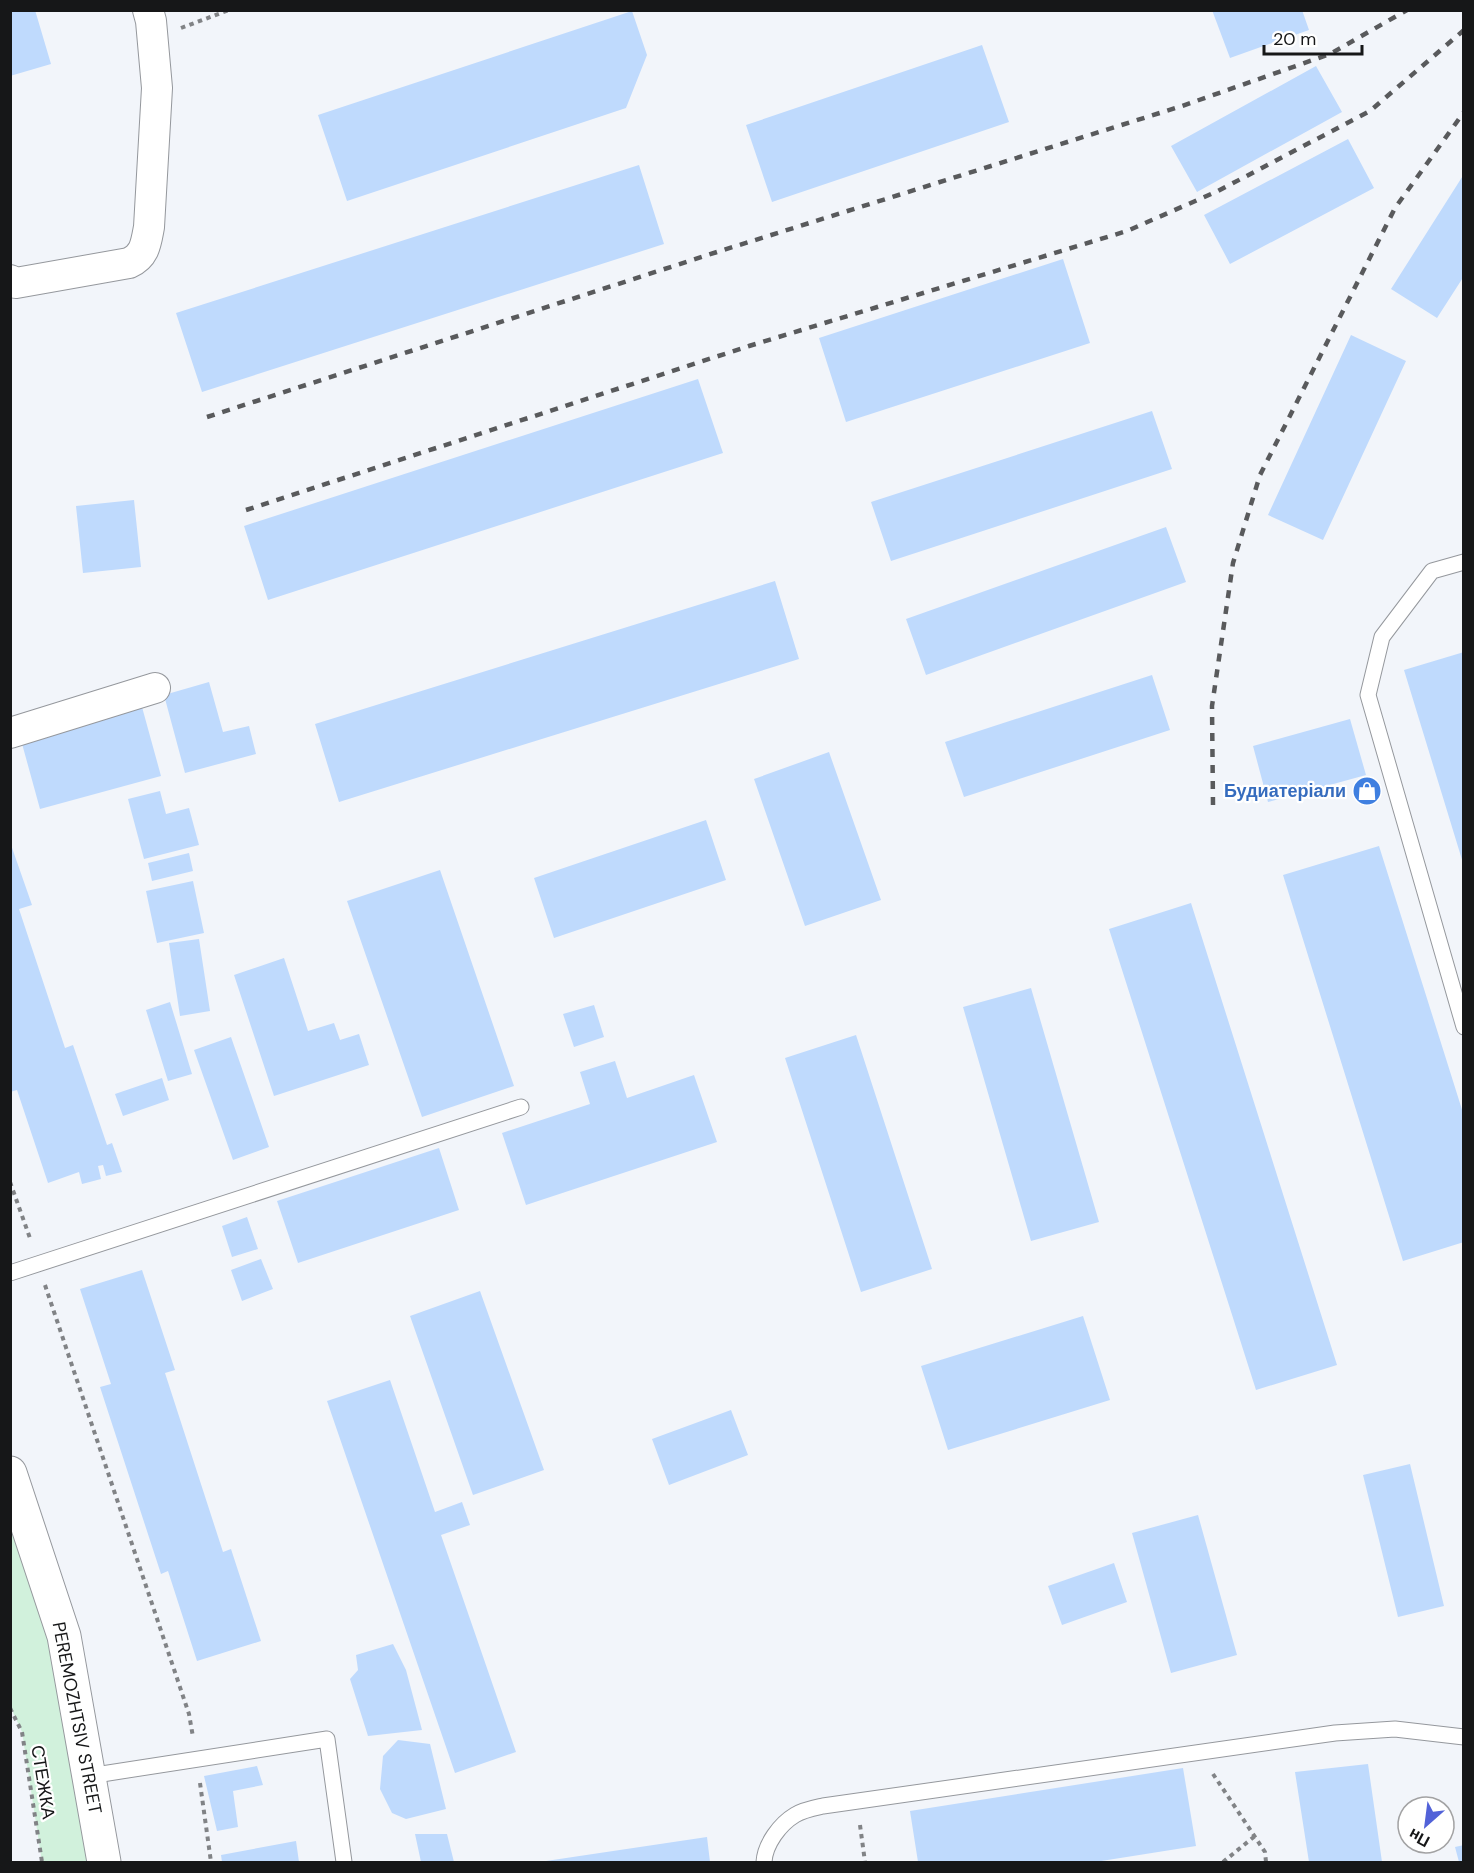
<svg xmlns="http://www.w3.org/2000/svg" width="1474" height="1873" font-family="'DM Sans',sans-serif">
<style>
.green{fill:#d1f1dc}
.building{fill:#bfdafd}
.lines{fill:none;stroke-linecap:round;stroke-linejoin:round}
.lane-casing{stroke:#95989d;stroke-width:17}
.street-casing{stroke:#95989d;stroke-width:32}
.secondary-casing{stroke:#95989d;stroke-width:35}
.path{stroke:#818386;stroke-width:4;stroke-dasharray:4.5 4.5;stroke-linecap:butt}
.lane{stroke:#fff;stroke-width:15}
.street{stroke:#fff;stroke-width:30}
.secondary{stroke:#fff;stroke-width:33}
.rail{stroke:#595a5c;stroke-width:4.5;stroke-dasharray:8 8;stroke-linecap:butt}
.labels{text-anchor:middle;dominant-baseline:central;stroke-width:4.5;stroke-linejoin:round;paint-order:stroke}
.shop-label{font-size:18px;font-weight:bold;fill:#366cbe;stroke:#fff;text-anchor:end}
.street-label{font-size:18px;fill:#161718;stroke:#fff}
</style>
<rect width="100%" height="100%" fill="#f2f5fa"/>
<path class="green" d="M 10,1519 L 27,1524 L 104,1862 L 42,1862 L 22,1732 L 11,1708 Z"/>
<path class="building" d="M 10,10 L 35,10 L 51,64 L 10,76 Z
M 1212,10 L 1302,10 L 1309,30 L 1230,58 Z
M 632,11 L 647,55 L 626,108 L 347,201 L 318,115 Z
M 982,45 L 1009,122 L 772,202 L 746,125 Z
M 1316,66 L 1342,112 L 1197,192 L 1171,146 Z
M 1348,139 L 1374,188 L 1230,264 L 1204,215 Z
M 639,165 L 664,244 L 202,392 L 176,313 Z
M 1464,174 L 1464,276 L 1437,318 L 1391,289 Z
M 1063,259 L 1090,343 L 846,422 L 819,338 Z
M 1351,335 L 1406,361 L 1323,540 L 1268,515 Z
M 698,379 L 723,453 L 268,600 L 244,526 Z
M 1152,411 L 1172,469 L 891,561 L 871,502 Z
M 134,500 L 141,567 L 83,573 L 76,506 Z
M 1166,527 L 1186,582 L 926,675 L 906,619 Z
M 775,581 L 799,659 L 339,802 L 315,724 Z
M 1464,652 L 1464,862 L 1463,863 L 1404,670 Z
M 1152,675 L 1170,730 L 964,797 L 945,742 Z
M 209,682 L 223,732 L 249,726 L 256,754 L 185,773 L 164,695 Z
M 142,707 L 161,776 L 40,809 L 21,740 Z
M 1350,719 L 1366,775 L 1268,802 L 1253,746 Z
M 829,752 L 881,900 L 805,926 L 754,779 Z
M 160,791 L 166,814 L 189,808 L 199,845 L 144,859 L 128,799 Z
M 706,820 L 726,880 L 554,938 L 534,878 Z
M 10,842 L 32,905 L 19,909 L 65,1048 L 73,1045 L 107,1145 L 112,1143 L 122,1172 L 106,1176 L 103,1165 L 98,1166 L 101,1179 L 82,1184 L 79,1172 L 48,1183 L 17,1090 L 10,1092 Z
M 1379,846 L 1464,1116 L 1464,1242 L 1403,1261 L 1283,875 Z
M 189,853 L 193,871 L 152,881 L 148,863 Z
M 440,870 L 514,1086 L 422,1117 L 347,901 Z
M 193,881 L 204,933 L 157,943 L 146,891 Z
M 1191,903 L 1337,1365 L 1256,1390 L 1109,929 Z
M 199,939 L 210,1011 L 180,1016 L 169,943 Z
M 284,958 L 308,1031 L 334,1023 L 340,1040 L 359,1034 L 369,1065 L 274,1096 L 234,975 Z
M 1031,988 L 1099,1222 L 1031,1241 L 963,1007 Z
M 170,1002 L 192,1074 L 168,1081 L 146,1010 Z
M 594,1005 L 604,1037 L 574,1047 L 563,1014 Z
M 856,1035 L 932,1269 L 861,1292 L 785,1058 Z
M 231,1037 L 269,1147 L 233,1160 L 194,1050 Z
M 615,1061 L 627,1098 L 694,1075 L 717,1142 L 526,1205 L 502,1133 L 590,1104 L 580,1072 Z
M 162,1078 L 169,1100 L 123,1116 L 115,1094 Z
M 439,1148 L 459,1210 L 298,1263 L 277,1201 Z
M 247,1217 L 258,1249 L 232,1257 L 222,1226 Z
M 261,1259 L 273,1289 L 242,1301 L 231,1270 Z
M 142,1270 L 175,1370 L 165,1373 L 223,1552 L 231,1549 L 261,1641 L 197,1661 L 168,1571 L 161,1574 L 100,1387 L 111,1384 L 80,1289 Z
M 480,1291 L 544,1470 L 473,1495 L 410,1316 Z
M 1083,1316 L 1110,1400 L 948,1450 L 921,1366 Z
M 390,1380 L 435,1512 L 462,1502 L 470,1525 L 441,1535 L 516,1752 L 455,1773 L 327,1401 Z
M 731,1410 L 748,1455 L 669,1485 L 652,1439 Z
M 1410,1464 L 1444,1606 L 1398,1617 L 1363,1475 Z
M 1198,1515 L 1237,1655 L 1171,1673 L 1132,1533 Z
M 1114,1563 L 1127,1602 L 1062,1625 L 1048,1586 Z
M 393,1644 L 406,1670 L 422,1730 L 368,1736 L 350,1679 L 358,1670 L 356,1655 Z
M 398,1740 L 430,1744 L 446,1809 L 406,1819 L 392,1813 L 380,1789 L 383,1756 Z
M 1368,1764 L 1382,1862 L 1309,1862 L 1295,1772 Z
M 257,1766 L 263,1785 L 233,1791 L 238,1827 L 217,1831 L 204,1776 Z
M 1183,1768 L 1196,1846 L 1095,1862 L 918,1862 L 910,1811 Z
M 415,1834 L 447,1834 L 454,1862 L 421,1862 Z
M 707,1837 L 710,1862 L 546,1862 L 546,1861 Z
M 296,1841 L 299,1862 L 222,1862 L 221,1855 Z
M 1464,1845 L 1464,1862 L 1459,1862 L 1455,1847 Z"/>
<g class="lines">
<g class="lane-casing">
<path id="lane" d="M 1464,562 L 1432,571 L 1382,637 L 1368,695 L 1464,1027
M 10,1273 L 521,1107
M 89,1776 L 327,1739 L 344,1862
M 764,1862 C 765,1844 780,1824 795,1815 C 803,1810 814,1808 823,1806 L 1335,1733 L 1395,1729 L 1464,1737"/>
</g>
<g class="street-casing">
<path id="street" d="M 10,280 L 16,283 L 129,263 C 145,256 146,243 149,227 L 157,88 L 151,21 L 148,10
M 10,733 L 155,688"/>
</g>
<g class="secondary-casing">
<path id="secondary" d="M 10,1473 L 64,1636 L 104,1862"/>
</g>
<path class="path" d="M 181,28 L 229,10
M 10,1182 L 31,1241
M 45,1285 L 189,1714 L 193,1737
M 10,1708 L 22,1732 L 42,1862
M 1213,1774 L 1265,1852 L 1266,1862
M 200,1783 L 211,1862
M 860,1825 L 865,1862
M 1223,1862 L 1255,1836"/>
<use href="#lane" class="lane"/>
<use href="#street" class="street"/>
<use href="#secondary" class="secondary"/>
<path class="rail" d="M 207,417 L 717,252 L 1182,106 L 1330,54 L 1407,10
M 246,510 L 749,346 L 1127,231 L 1218,191 L 1370,111 L 1464,30
M 1213,805 L 1212,706 L 1233,563 L 1260,475 L 1395,208 L 1464,112"/>
</g>
<defs>
<g id="shop-disc" transform="scale(1.5)"><circle r="9.5" fill="#3f7fe0" stroke="#fff"/><path d="M-5-2.5h2.3a2.7 3.5 0 0 1 5.4 0H5L5.5 6h-11ZM-1.5-2.5h3a1.5 2.3 0 0 0-3 0Z" fill="#fff"/></g>
</defs>
<g fill-rule="evenodd">
<use href="#shop-disc" x="1367" y="791"/>
</g>
<g class="labels">
<g class="shop-label">
<text x="1346" y="791">Будиатеріали</text>
</g>
<g class="street-label">
<text transform="translate(77 1718) rotate(79)">PEREMOZHTSIV STREET</text>
<text transform="translate(43 1782) rotate(81)">СТЕЖКА</text>
</g>
</g>
<rect width="1474" height="1873" fill="none" stroke="#161718" stroke-width="24"/>
<g transform="translate(1426 1825) rotate(208)"><circle r="28" fill="#ffffff" stroke="#a2a2a3" stroke-width="1.5"/>
<path d="M0-4.5L10 22L0 15L-10 22Z" fill="#5262d8"/>
<text y="-9" font-size="16" font-weight="bold" text-anchor="middle" fill="#161718">Пн</text>
</g>
<path d="M1264 45v9h98v-9" fill="none" stroke="#161718" stroke-width="3"/>
<text x="1273" y="45" font-size="18" fill="#161718" stroke="#ffffff" stroke-width="4.5" paint-order="stroke">20 m</text>
</svg>
